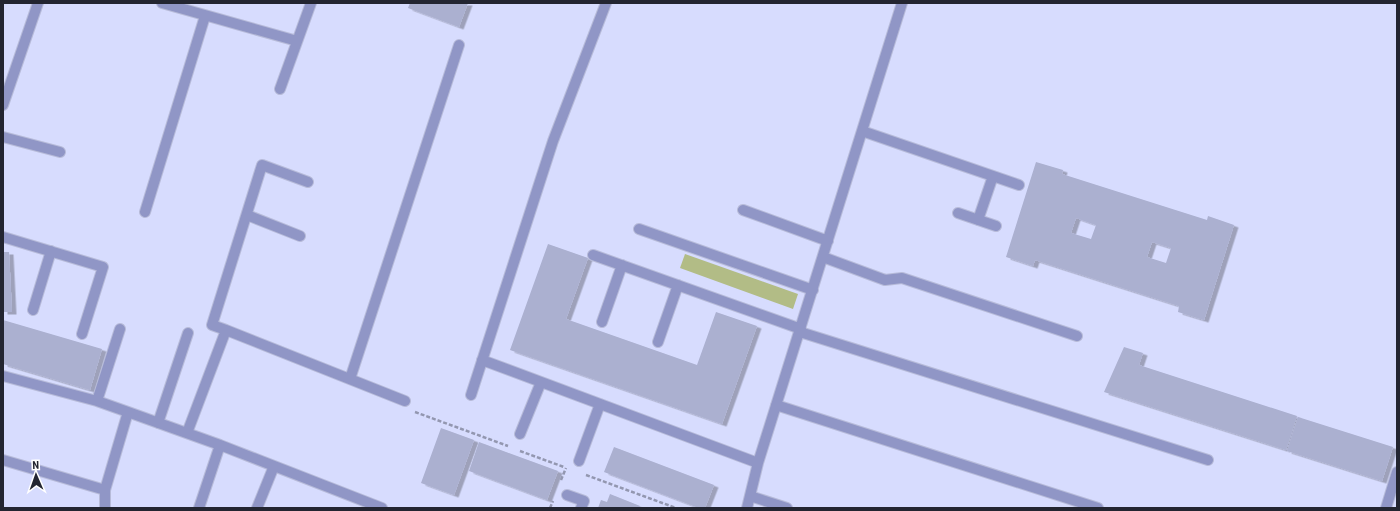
<svg xmlns="http://www.w3.org/2000/svg" width="1400" height="511" font-family="'Roboto Condensed',sans-serif">
<style>
.green{fill:#b2bc86}
.building{fill:#abb0d0;fill-rule:evenodd;filter:url(#shadow)}
.lines{fill:none;stroke-linecap:round;stroke-linejoin:round}
.minor-casing{stroke:#b7bbd9;stroke-width:12}
.path{stroke:#9397b0;stroke-width:2.5;stroke-dasharray:4 2;stroke-linecap:butt}
.minor{stroke:#9096c6;stroke-width:10}
</style>
<defs>
<filter id="shadow"><feDropShadow dx="4.5" dy="2.5" stdDeviation="0" flood-color="#0004"/></filter>
</defs>
<rect width="100%" height="100%" fill="#d7dcfe"/>
<path class="green" d="M 685,254 L 798,294 L 793,309 L 680,268 Z"/>
<path class="building" d="M 410,3 L 468,3 L 459,27 L 408,8 Z
M 1036,162 L 1063,170 L 1062,174 L 1207,220 L 1208,216 L 1234,225 L 1204,320 L 1178,312 L 1179,306 L 1035,260 L 1033,266 L 1006,257 ZM 1076,218 L 1096,225 L 1091,239 L 1071,233 ZM 1152,242 L 1171,248 L 1166,263 L 1147,257 Z
M 548,244 L 588,258 L 566,319 L 697,365 L 716,312 L 757,326 L 722,424 L 510,350 Z
M 3,252 L 9,252 L 12,312 L 3,312 Z
M 3,320 L 102,349 L 90,390 L 3,364 Z
M 1124,347 L 1143,353 L 1139,365 L 1297,416 L 1286,450 L 1104,392 Z
M 1298,417 L 1393,447 L 1382,481 L 1287,451 Z
M 441,428 L 474,440 L 454,495 L 421,483 Z
M 479,442 L 558,471 L 547,500 L 469,471 Z
M 614,447 L 714,485 L 705,508 L 699,508 L 604,472 Z
M 610,494 L 640,506 L 639,508 L 598,508 L 601,500 L 607,502 Z"/>
<g class="lines">
<g class="minor-casing">
<path id="minor" d="M 162,3 L 297,41
M 280,89 L 311,3
M 3,105 L 38,3
M 862,131 L 1019,185
M 3,137 L 60,152
M 743,210 L 828,241
M 145,212 L 205,16
M 958,213 L 996,226
M 247,215 L 300,236
M 978,220 L 993,176
M 639,229 L 813,290
M 3,237 L 103,267 L 82,334
M 593,255 L 801,329
M 823,257 L 885,280 L 902,278 L 1077,336
M 33,310 L 51,251
M 602,322 L 622,265
M 226,330 L 405,401
M 800,332 L 1208,460
M 658,342 L 678,285
M 482,360 L 758,463
M 3,376 L 97,401 L 128,412 L 220,445 L 382,508
M 350,379 L 459,45
M 471,395 L 553,141 L 606,3
M 97,401 L 120,329
M 776,405 L 1098,508
M 158,423 L 188,333
M 187,433 L 226,330 L 212,325 L 262,165 L 308,182
M 520,434 L 541,382
M 3,460 L 105,490 L 105,508
M 579,461 L 600,404
M 105,490 L 128,412
M 567,495 L 584,501 L 581,508
M 750,496 L 787,508
M 199,508 L 220,445
M 257,508 L 274,466
M 747,508 L 758,463 L 902,3
M 1386,508 L 1397,472"/>
</g>
<path class="path" d="M 415,412 L 508,446
M 520,451 L 564,467
M 586,475 L 676,508
M 561,480 L 566,468
M 550,508 L 553,501"/>
<use href="#minor" class="minor"/>
</g>
<rect width="1400" height="511" fill="none" stroke="#232531" stroke-width="8"/>
<g transform="translate(36 475) rotate(358)" stroke="#ffffff" stroke-width="3" paint-order="stroke">
<path d="M0-3L7 15L0 10L-7 15Z" fill="#232531"/>
<text y="-6" font-size="11" font-weight="bold" text-anchor="middle" fill="#232531">N</text>
</g>
</svg>
